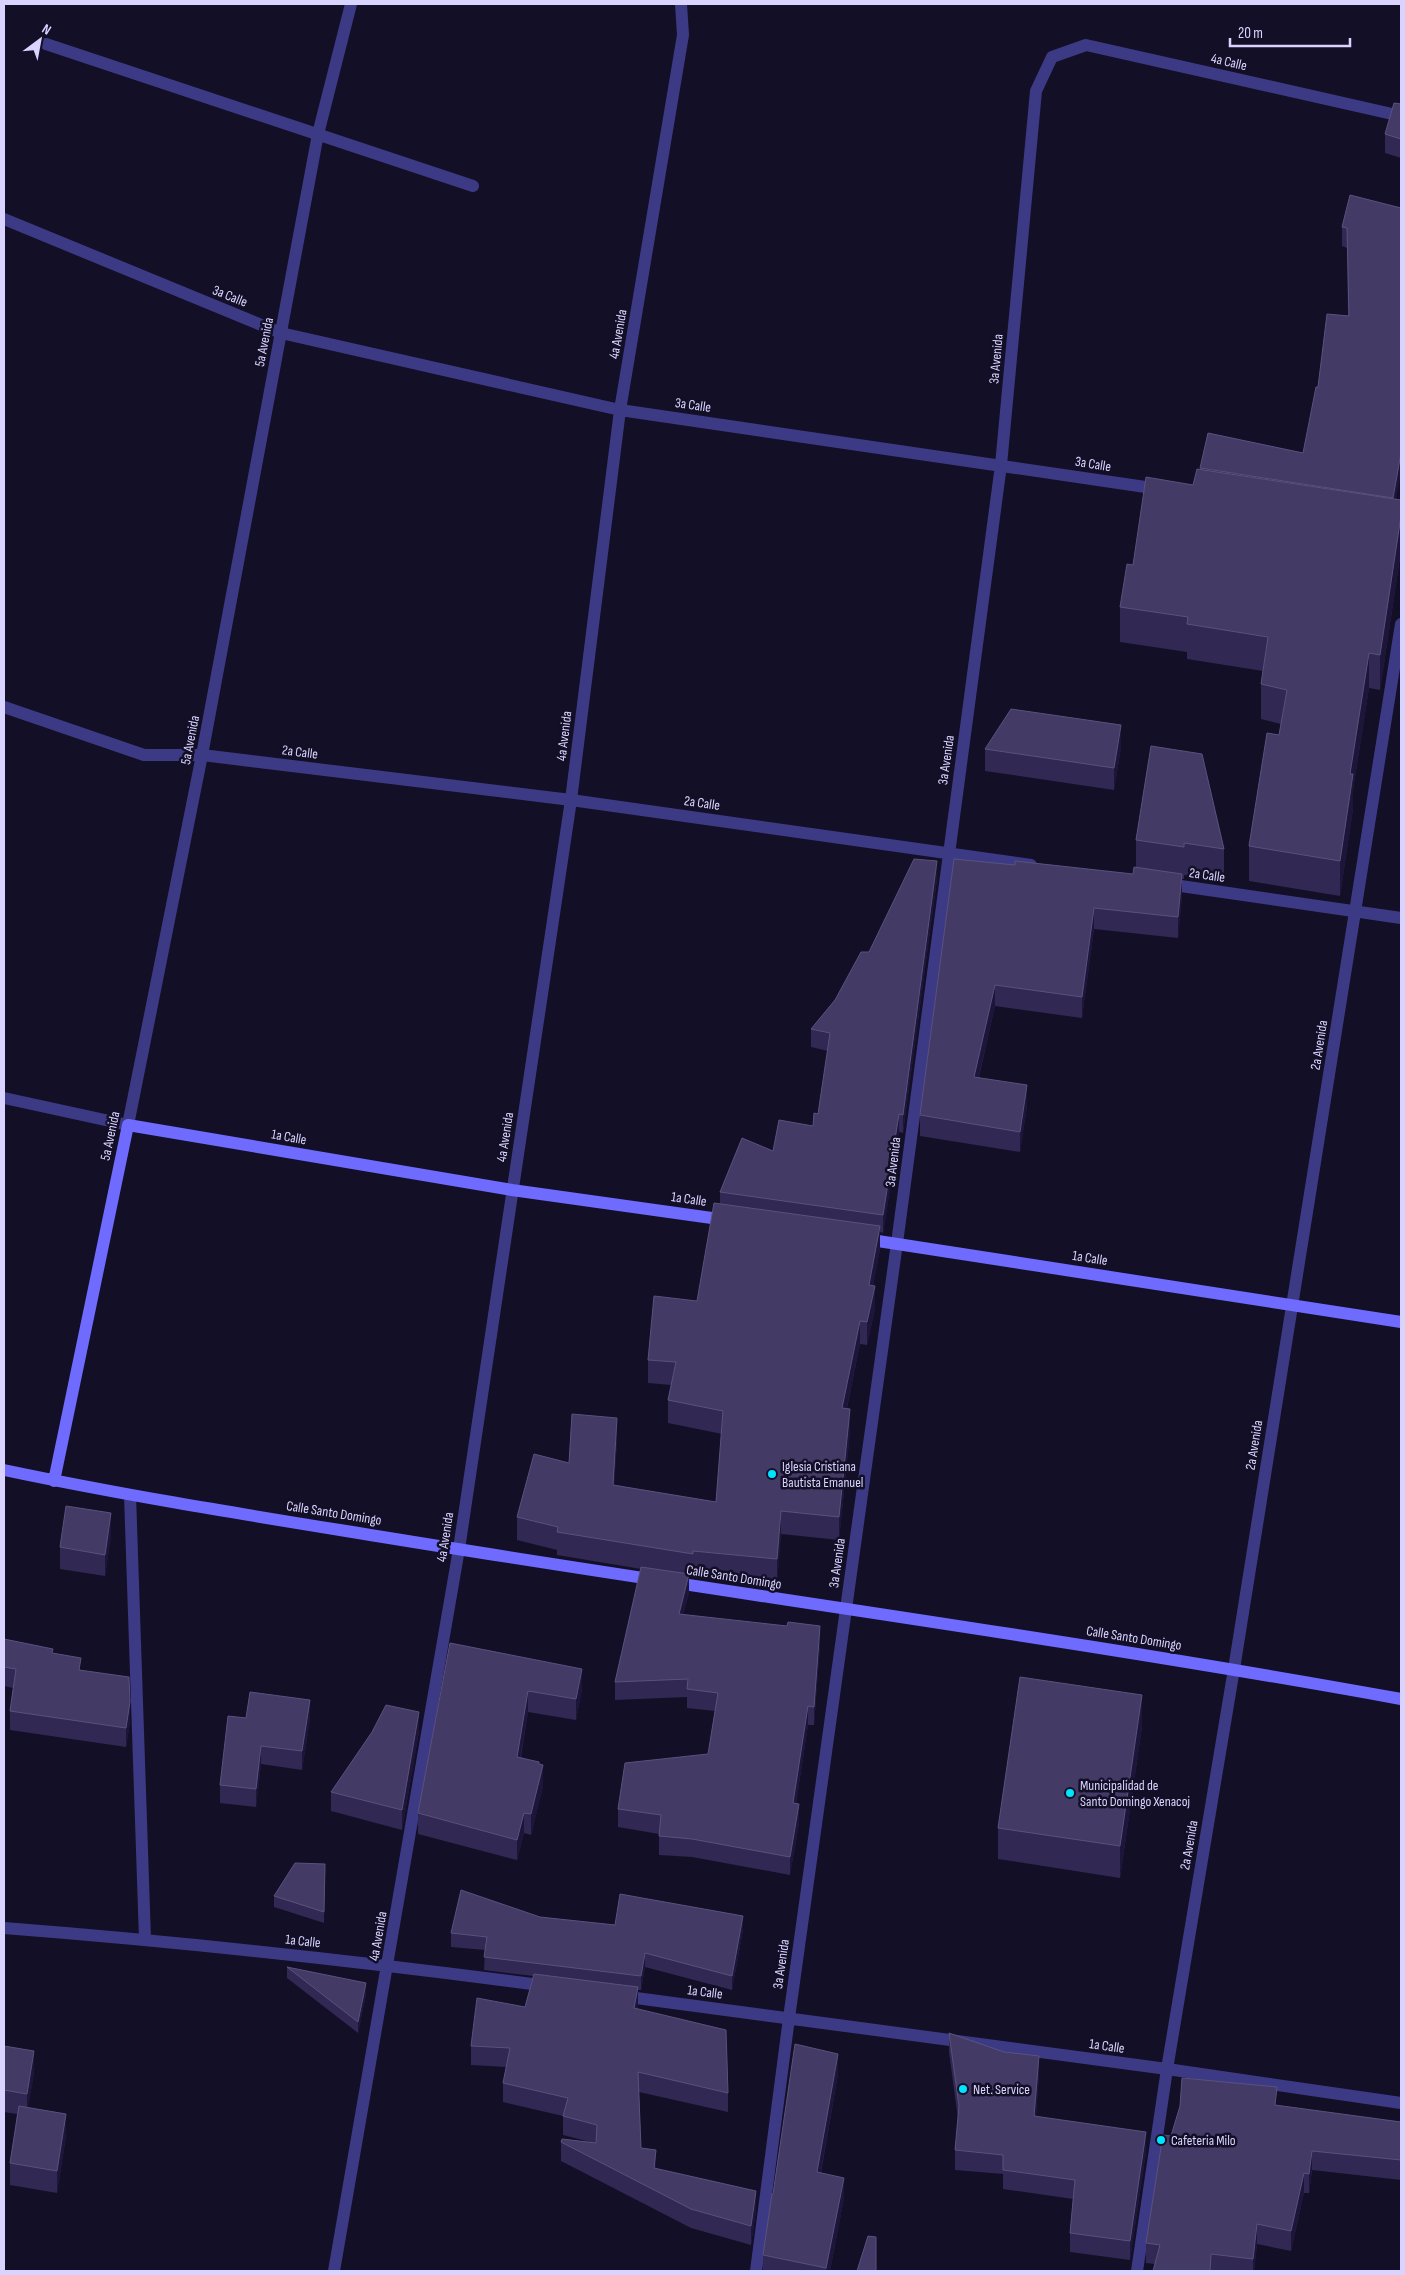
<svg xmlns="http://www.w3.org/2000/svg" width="1405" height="2275" font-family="'Sofia Sans Condensed',sans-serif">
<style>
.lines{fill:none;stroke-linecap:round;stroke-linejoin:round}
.street{stroke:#3d3a85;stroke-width:12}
.secondary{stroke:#6f6bff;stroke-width:12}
.wall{fill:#312854}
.shaded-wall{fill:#1d163a}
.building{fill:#433a66;stroke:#5a527e}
.poi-dot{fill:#00e5ff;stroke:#130f26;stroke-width:2}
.labels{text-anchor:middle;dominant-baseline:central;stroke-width:5;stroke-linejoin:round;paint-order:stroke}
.street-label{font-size:14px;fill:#d9d4ff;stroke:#130f26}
.poi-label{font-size:14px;fill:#d9d4ff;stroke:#130f26;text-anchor:start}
</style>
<rect width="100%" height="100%" fill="#130f26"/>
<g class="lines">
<path class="street" d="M 46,44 L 473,186
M 4,219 L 281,333 L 620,410 L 1159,489
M 4,707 L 144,755 L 202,755 L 571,800 L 1031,865
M 1167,884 L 1401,918
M 4,1098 L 128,1125 L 202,755 L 318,134 L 351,4
M 130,1495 L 145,1939
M 4,1928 C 185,1942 366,1962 547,1986
M 621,1996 L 1167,2069 L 1401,2103
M 334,2271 L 459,1549 L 571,800 L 620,410 L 683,35 L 681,4
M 756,2271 L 789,2018 L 897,1243 L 1001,465 L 1036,91 L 1052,57 L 1086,45 L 1401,116
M 1137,2271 L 1167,2069 L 1234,1669 L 1401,624"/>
<path class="secondary" d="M 865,1239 L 1401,1322
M 4,1470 C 132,1497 260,1517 389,1538 C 726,1593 1065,1638 1401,1699
M 54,1481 L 128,1125 L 512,1190 L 726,1220"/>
</g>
<path class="wall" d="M 1401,104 L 1401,158 L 1385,153 L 1385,134 Z
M 1350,195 L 1396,500 L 1401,500 L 1401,551 L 1380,690 L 1369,688 L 1353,790 L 1353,809 L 1340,896 L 1249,881 L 1249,846 L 1279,735 L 1281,724 L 1261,719 L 1261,684 L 1263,671 L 1187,659 L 1187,652 L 1120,642 L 1120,607 L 1133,565 L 1193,485 L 1200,469 L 1208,433 L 1303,453 L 1318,387 L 1348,316 L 1347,248 L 1342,246 L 1342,227 Z
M 1151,746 L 1224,849 L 1224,881 L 1184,875 L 1184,879 L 1182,879 L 1182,895 L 1178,938 L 1094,929 L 1082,1018 L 995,1006 L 979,1077 L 1027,1106 L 1020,1152 L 920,1136 L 920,1115 L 1015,865 L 1133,874 L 1136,868 L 1136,840 Z
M 1121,747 L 1114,790 L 985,771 L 985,749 Z
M 937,879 L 903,1133 L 899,1132 L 883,1233 L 880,1232 L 880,1249 L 873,1286 L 875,1309 L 867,1345 L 860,1344 L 847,1408 L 850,1432 L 839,1540 L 781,1534 L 777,1582 L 693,1574 L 693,1577 L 689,1577 L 689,1593 L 683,1615 L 820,1645 L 814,1725 L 808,1725 L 796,1804 L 799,1823 L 790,1875 L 692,1857 L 659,1855 L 659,1834 L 618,1827 L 618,1809 L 708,1754 L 715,1711 L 687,1708 L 687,1697 L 615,1700 L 615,1682 L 641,1569 L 557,1555 L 557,1550 L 517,1540 L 517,1517 L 569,1463 L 617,1441 L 614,1485 L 716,1502 L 722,1434 L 668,1423 L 668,1400 L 671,1385 L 648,1383 L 648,1360 L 697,1301 L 720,1204 L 720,1192 L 773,1151 L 813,1126 L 818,1114 L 828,1051 L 811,1047 L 811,1029 L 835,1000 L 869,952 Z
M 111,1535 L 105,1576 L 60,1569 L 60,1547 Z
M 4,1639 L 53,1653 L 81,1670 L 130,1722 L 126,1747 L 10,1730 L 10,1711 L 13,1688 L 4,1686 Z
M 450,1643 L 582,1689 L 576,1720 L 528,1712 L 521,1757 L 539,1764 L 543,1786 L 531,1835 L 524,1833 L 517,1860 L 418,1834 L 418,1813 Z
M 246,1718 L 310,1719 L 302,1770 L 261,1764 L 256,1807 L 220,1803 L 220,1785 Z
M 1142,1727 L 1120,1878 L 998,1859 L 998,1828 Z
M 419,1731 L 402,1830 L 331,1811 L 331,1792 Z
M 325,1864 L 324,1923 L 274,1907 L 274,1896 Z
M 540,1917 L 615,1925 L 743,1930 L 732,1990 L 645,1967 L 641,1990 L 638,1990 L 637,2009 L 728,2093 L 728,2112 L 639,2092 L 641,2148 L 656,2168 L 756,2210 L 751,2245 L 691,2228 L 561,2161 L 561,2142 L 590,2142 L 563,2135 L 563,2116 L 503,2102 L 503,2083 L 506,2067 L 471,2065 L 471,2046 L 525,2007 L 533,1976 L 484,1970 L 485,1950 L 451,1947 L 451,1933 Z
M 287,1967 L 366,1994 L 358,2033 L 287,1978 Z
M 949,2033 L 1039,2075 L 1036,2116 L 1146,2152 L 1130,2260 L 1070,2252 L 1070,2233 L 1073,2199 L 1003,2189 L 1003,2174 L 955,2170 L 955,2150 L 958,2119 L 949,2052 Z
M 4,2046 L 34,2072 L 28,2108 L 66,2136 L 57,2193 L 10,2185 L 10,2163 L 17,2114 L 4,2112 Z
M 838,2074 L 821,2173 L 844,2198 L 830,2271 L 763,2271 L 763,2255 L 773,2194 Z
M 1277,2106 L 1401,2122 L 1401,2180 L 1312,2170 L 1309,2193 L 1304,2193 L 1291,2251 L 1257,2244 L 1254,2271 L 1153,2271 L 1155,2264 L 1146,2263 L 1146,2243 L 1171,2136 Z"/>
<path class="shaded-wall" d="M 1401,453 L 1401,473 L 1393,518 L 1393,498 Z
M 1401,516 L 1401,551 L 1380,690 L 1380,655 Z
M 1369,653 L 1369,688 L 1353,790 L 1353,809 L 1340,896 L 1340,861 L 1350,774 Z
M 1121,725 L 1121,747 L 1114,790 L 1114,768 Z
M 937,861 L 937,879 L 903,1133 L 903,1115 Z
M 1182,874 L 1182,895 L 1178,938 L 1178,917 Z
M 1094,908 L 1094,929 L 1082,1018 L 1082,997 Z
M 995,985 L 995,1006 L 974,1097 L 974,1077 Z
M 1027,1085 L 1027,1106 L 1020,1152 L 1020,1132 Z
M 899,1114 L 899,1132 L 883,1233 L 883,1215 Z
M 880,1226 L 880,1249 L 869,1308 L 869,1285 Z
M 875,1286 L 875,1309 L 867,1345 L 867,1322 Z
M 860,1321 L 860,1344 L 842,1431 L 842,1408 Z
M 850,1409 L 850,1432 L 839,1540 L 839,1517 Z
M 617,1418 L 617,1441 L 613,1508 L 613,1485 Z
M 781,1511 L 781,1534 L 777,1582 L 777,1559 Z
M 111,1513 L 111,1535 L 105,1576 L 105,1555 Z
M 689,1574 L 689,1593 L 679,1633 L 679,1614 Z
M 820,1626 L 820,1645 L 814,1725 L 814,1707 Z
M 582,1669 L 582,1689 L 576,1720 L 576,1699 Z
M 528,1691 L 528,1712 L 517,1777 L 517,1757 Z
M 1142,1695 L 1142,1727 L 1120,1878 L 1120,1846 Z
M 310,1700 L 310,1719 L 302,1770 L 302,1751 Z
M 130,1702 L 130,1722 L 126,1747 L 126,1728 Z
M 808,1706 L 808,1725 L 793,1822 L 793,1803 Z
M 419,1712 L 419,1731 L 402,1830 L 402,1810 Z
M 261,1746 L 261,1764 L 256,1807 L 256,1789 Z
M 539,1762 L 539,1779 L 543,1765 L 543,1786 L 531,1835 L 531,1814 Z
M 799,1804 L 799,1823 L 790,1875 L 790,1857 Z
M 524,1813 L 524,1833 L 517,1860 L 517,1840 Z
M 743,1916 L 743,1930 L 732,1990 L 732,1976 Z
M 645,1953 L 645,1967 L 641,1990 L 641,1976 Z
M 366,1983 L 366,1994 L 358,2033 L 358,2022 Z
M 638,1987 L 638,2006 L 634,2027 L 634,2008 Z
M 34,2051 L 34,2072 L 27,2116 L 27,2094 Z
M 838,2054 L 838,2074 L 817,2193 L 817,2172 Z
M 1039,2056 L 1039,2075 L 1034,2136 L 1034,2116 Z
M 66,2114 L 66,2136 L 57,2193 L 57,2171 Z
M 1146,2132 L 1146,2152 L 1130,2260 L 1130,2241 Z
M 656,2150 L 656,2169 L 654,2168 Z
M 1312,2151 L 1312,2170 L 1309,2193 L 1309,2174 Z
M 1304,2173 L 1304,2193 L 1291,2251 L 1291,2231 Z
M 844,2178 L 844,2198 L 830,2271 L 826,2271 Z
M 756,2191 L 756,2210 L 751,2245 L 751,2226 Z
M 1257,2224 L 1257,2244 L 1254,2271 L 1253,2271 L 1253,2259 Z"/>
<path class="building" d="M 1394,103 L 1401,104 L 1401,139 L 1385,134 Z
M 1350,195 L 1401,208 L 1401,453 L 1393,498 L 1200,468 L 1208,433 L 1303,453 L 1316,387 L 1318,387 L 1327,314 L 1349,316 L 1347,228 L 1342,227 Z
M 1197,469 L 1401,500 L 1401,516 L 1380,655 L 1369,653 L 1350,774 L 1353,774 L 1340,861 L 1249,846 L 1267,733 L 1279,735 L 1287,690 L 1261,684 L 1268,637 L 1187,624 L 1188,617 L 1120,607 L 1127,564 L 1133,565 L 1146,477 L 1193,485 Z
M 1011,709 L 1121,725 L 1114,768 L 985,749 Z
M 1151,746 L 1202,754 L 1224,849 L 1184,843 L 1184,847 L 1136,840 Z
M 914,859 L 937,861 L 903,1115 L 899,1114 L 883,1215 L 720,1192 L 742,1138 L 773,1151 L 779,1120 L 813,1126 L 814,1113 L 818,1114 L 830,1033 L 811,1029 L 835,1000 L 861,952 L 869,952 Z
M 954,859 L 1015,865 L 1015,861 L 1133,874 L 1134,867 L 1182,874 L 1178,917 L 1094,908 L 1082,997 L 995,985 L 974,1077 L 1027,1085 L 1020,1132 L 920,1115 Z
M 714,1203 L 880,1226 L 869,1285 L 875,1286 L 867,1322 L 860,1321 L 842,1408 L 850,1409 L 839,1517 L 781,1511 L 777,1559 L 693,1551 L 693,1554 L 557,1532 L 558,1527 L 517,1517 L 534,1454 L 569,1463 L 572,1414 L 617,1418 L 613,1485 L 716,1502 L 723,1411 L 668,1400 L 676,1362 L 648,1360 L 654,1296 L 697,1301 Z
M 66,1506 L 111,1513 L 105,1555 L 60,1547 Z
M 641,1567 L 689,1574 L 679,1614 L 787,1626 L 788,1622 L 820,1626 L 814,1707 L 808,1706 L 793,1803 L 799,1804 L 790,1857 L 692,1839 L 659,1836 L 661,1815 L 618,1809 L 625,1763 L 708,1754 L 718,1693 L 687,1689 L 688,1679 L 615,1682 Z
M 4,1639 L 53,1649 L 52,1653 L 81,1658 L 79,1670 L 129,1677 L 130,1702 L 126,1728 L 10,1711 L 16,1669 L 4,1667 Z
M 450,1643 L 582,1669 L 576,1699 L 528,1691 L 517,1757 L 539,1762 L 539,1764 L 543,1765 L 531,1814 L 524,1813 L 517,1840 L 418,1813 Z
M 1020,1677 L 1142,1695 L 1120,1846 L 998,1828 Z
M 250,1692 L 310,1700 L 302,1751 L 261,1746 L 256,1789 L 220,1785 L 228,1716 L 246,1718 Z
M 386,1705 L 419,1712 L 402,1810 L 331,1792 L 372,1732 Z
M 295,1863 L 325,1864 L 324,1912 L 274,1896 Z
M 461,1890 L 540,1917 L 615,1925 L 620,1894 L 743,1916 L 732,1976 L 645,1953 L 641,1976 L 484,1957 L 487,1937 L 451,1933 Z
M 287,1967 L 366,1983 L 358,2022 Z
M 534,1974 L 638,1987 L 634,2008 L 726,2030 L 728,2093 L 638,2072 L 641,2148 L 656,2150 L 654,2168 L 756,2191 L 751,2226 L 691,2209 L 561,2142 L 562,2139 L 596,2143 L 597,2125 L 563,2116 L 568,2098 L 503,2083 L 510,2048 L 471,2046 L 477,1998 L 525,2007 Z
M 949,2033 L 1004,2052 L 1039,2056 L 1034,2116 L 1146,2132 L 1130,2241 L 1070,2233 L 1075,2180 L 1003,2170 L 1003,2155 L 955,2150 L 959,2106 Z
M 795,2044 L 838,2054 L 817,2172 L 844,2178 L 826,2268 L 763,2255 L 772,2194 L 773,2194 Z
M 4,2046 L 34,2051 L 27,2094 L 4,2090 Z
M 1182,2078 L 1277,2087 L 1275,2105 L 1401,2122 L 1401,2160 L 1312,2151 L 1309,2174 L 1304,2173 L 1291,2231 L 1257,2224 L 1253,2259 L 1211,2254 L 1210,2271 L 1153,2271 L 1160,2245 L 1146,2243 L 1163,2135 L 1171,2136 L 1180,2106 Z
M 19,2106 L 66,2114 L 57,2171 L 10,2163 Z
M 868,2236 L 876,2237 L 876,2271 L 857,2271 Z"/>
<g class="poi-dot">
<circle cx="772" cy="1474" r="5"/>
<circle cx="1070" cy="1793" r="5"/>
<circle cx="963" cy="2089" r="5"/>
<circle cx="1161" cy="2140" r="5"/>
</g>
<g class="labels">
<g class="street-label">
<text transform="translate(1229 62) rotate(13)">4a Calle</text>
<text transform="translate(230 296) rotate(22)">3a Calle</text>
<text transform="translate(618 334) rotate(-80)">4a Avenida</text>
<text transform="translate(264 342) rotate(-79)">5a Avenida</text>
<text transform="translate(996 359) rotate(-85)">3a Avenida</text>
<text transform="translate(693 405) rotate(8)">3a Calle</text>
<text transform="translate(1093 464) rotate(9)">3a Calle</text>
<text transform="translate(564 736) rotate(-83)">4a Avenida</text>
<text transform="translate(190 740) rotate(-79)">5a Avenida</text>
<text transform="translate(300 752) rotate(7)">2a Calle</text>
<text transform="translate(946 760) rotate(-82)">3a Avenida</text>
<text transform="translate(702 803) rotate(8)">2a Calle</text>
<text transform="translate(1207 875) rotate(8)">2a Calle</text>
<text transform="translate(1319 1045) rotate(-81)">2a Avenida</text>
<text transform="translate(110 1136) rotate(-78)">5a Avenida</text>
<text transform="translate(289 1137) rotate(10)">1a Calle</text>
<text transform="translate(505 1137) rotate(-81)">4a Avenida</text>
<text transform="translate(893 1162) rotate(-83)">3a Avenida</text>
<text transform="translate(689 1199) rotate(8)">1a Calle</text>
<text transform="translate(1090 1258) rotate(9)">1a Calle</text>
<text transform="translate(1254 1445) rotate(-81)">2a Avenida</text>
<text transform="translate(334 1513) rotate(9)">Calle Santo Domingo</text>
<text transform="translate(445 1537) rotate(-81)">4a Avenida</text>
<text transform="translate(837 1563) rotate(-82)">3a Avenida</text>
<text transform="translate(734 1577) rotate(9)">Calle Santo Domingo</text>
<text transform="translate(1134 1638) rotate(9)">Calle Santo Domingo</text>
<text transform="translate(1189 1845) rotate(-80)">2a Avenida</text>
<text transform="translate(378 1936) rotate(-80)">4a Avenida</text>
<text transform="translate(303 1941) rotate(6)">1a Calle</text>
<text transform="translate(781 1964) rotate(-82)">3a Avenida</text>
<text transform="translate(705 1992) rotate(7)">1a Calle</text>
<text transform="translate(1107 2046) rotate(8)">1a Calle</text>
</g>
<g class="poi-label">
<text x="782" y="1466">Iglesia Cristiana<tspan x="782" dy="16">Bautista Emanuel</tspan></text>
<text x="1080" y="1785">Municipalidad de<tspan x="1080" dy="16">Santo Domingo Xenacoj</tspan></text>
<text x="973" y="2089">Net. Service</text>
<text x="1171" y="2140">Cafeteria Milo</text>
</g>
</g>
<rect width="1405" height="2275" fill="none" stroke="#d9d4ff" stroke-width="10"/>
<g transform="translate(40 40) rotate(32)" stroke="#130f26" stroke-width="4" paint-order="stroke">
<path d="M0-4L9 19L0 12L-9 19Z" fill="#d9d4ff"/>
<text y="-8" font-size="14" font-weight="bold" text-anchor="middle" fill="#d9d4ff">N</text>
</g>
<path d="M1230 38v8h120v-8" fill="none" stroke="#d9d4ff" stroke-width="2.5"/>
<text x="1238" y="38" font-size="15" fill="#d9d4ff" stroke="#130f26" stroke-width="4" paint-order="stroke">20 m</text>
</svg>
